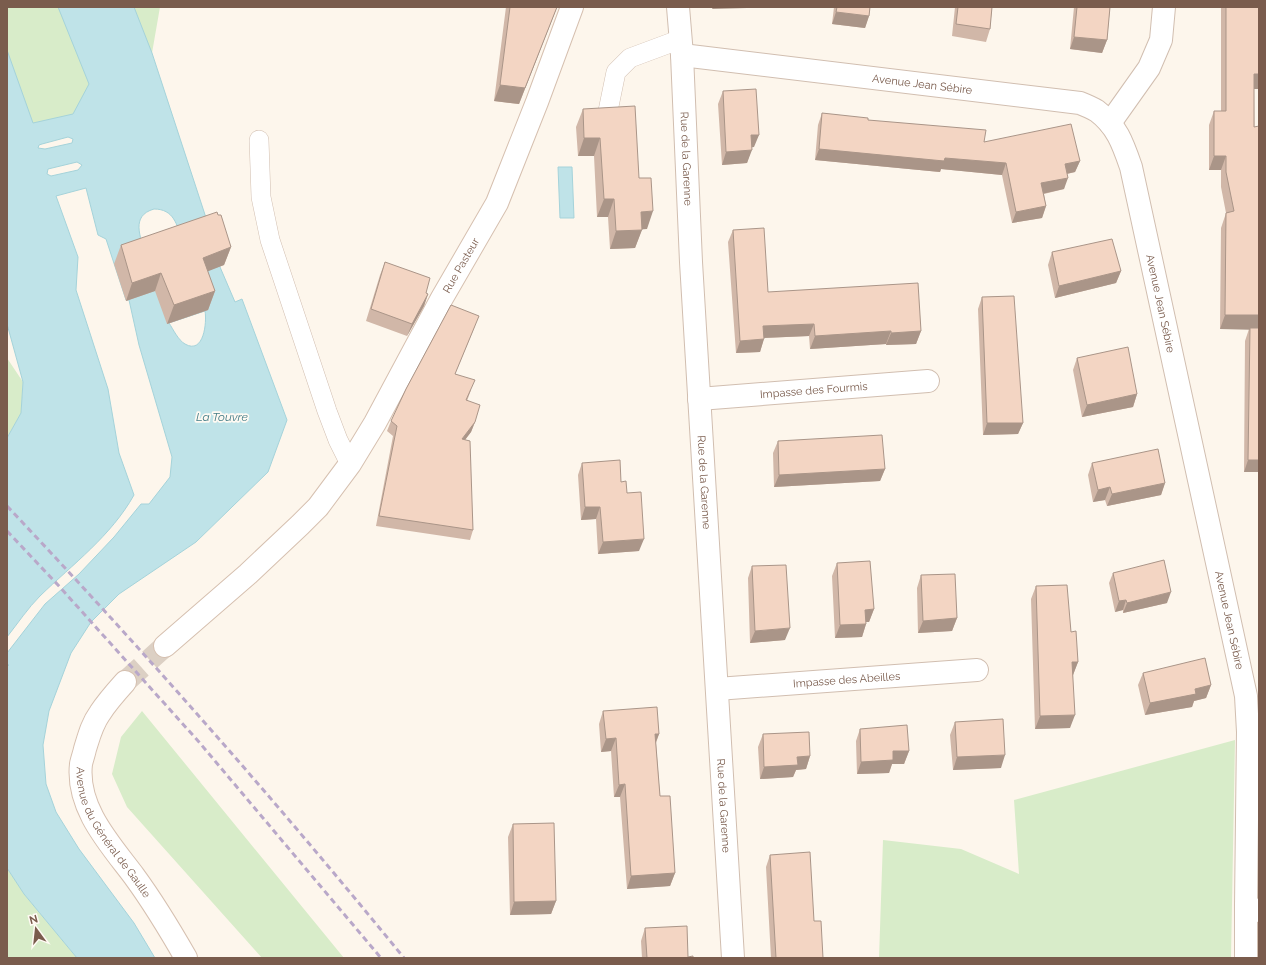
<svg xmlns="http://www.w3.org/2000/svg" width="1266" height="965" font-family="Raleway,sans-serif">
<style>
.green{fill:#d8ecc9}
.water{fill:#bfe3e8;stroke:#a5d3da;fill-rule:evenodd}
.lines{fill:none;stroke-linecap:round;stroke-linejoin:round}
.secondary-tunnel{stroke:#dcd0c4;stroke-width:22;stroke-dasharray:22 11;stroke-linecap:butt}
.lane-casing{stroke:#d1beb0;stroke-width:20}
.street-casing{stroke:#d1beb0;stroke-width:24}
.secondary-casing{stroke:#d6c0b0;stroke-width:24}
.lane{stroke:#fff;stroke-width:19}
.street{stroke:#fff;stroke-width:22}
.secondary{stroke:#fff;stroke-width:22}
.rail{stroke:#b9a8c9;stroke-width:3;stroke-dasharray:6 4;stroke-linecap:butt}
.wall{fill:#d1b7a8}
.shaded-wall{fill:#aa9588}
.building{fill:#f3d5c3;stroke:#aa9588}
.labels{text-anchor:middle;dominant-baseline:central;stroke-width:3.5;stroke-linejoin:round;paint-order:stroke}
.street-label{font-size:11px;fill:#7a5c4d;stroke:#fffaf3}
.water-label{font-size:12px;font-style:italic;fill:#437c86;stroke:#fffaf3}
</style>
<rect width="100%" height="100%" fill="#fdf6ec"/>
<path class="green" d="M 7,7 L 160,7 L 152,53 L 14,159 L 7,142 Z
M 7,358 L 23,382 L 21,413 L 7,438 Z
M 142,711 L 344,958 L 262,958 L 127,807 L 112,774 L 121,737 Z
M 1235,740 L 1231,958 L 879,958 L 883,840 L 961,849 L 1019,874 L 1014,800 Z
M 7,868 L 24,894 L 77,958 L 7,958 Z"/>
<path class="water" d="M 58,7 L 134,7 L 152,53 L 210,230 L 220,267 L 235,302 L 242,299 L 287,420 L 268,472 L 196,542 L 119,594 L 91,622 L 71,653 L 49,711 L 43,745 L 46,784 L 56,812 L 79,849 L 134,923 L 155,958 L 77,958 L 24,894 L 7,868 L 7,667 L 9,665 L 7,664 L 7,653 L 45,604 L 79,574 L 114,537 L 141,504 L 149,504 L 170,477 L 172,457 L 139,345 L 129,300 L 126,300 L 106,239 L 98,235 L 86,188 L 56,196 L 78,257 L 76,290 L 108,389 L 119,453 L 134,495 C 111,536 73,564 40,596 C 28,608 18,623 7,637 L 7,438 L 21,413 L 23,382 L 7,324 L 7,50 L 33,123 L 73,114 L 89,84 ZM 68,137 L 73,139 L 72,143 L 45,149 L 38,148 L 39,145 L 42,144 ZM 77,162 L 82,165 L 78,170 L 51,176 L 47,174 L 48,169 ZM 154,209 C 174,209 177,225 182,240 L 145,254 C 141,237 130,216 154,209 ZM 205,311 C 207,322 204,355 185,344 C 178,340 173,329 169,323 Z
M 558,167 L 572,167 L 574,218 L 560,218 Z"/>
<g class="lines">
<path class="secondary-tunnel" d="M 125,682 L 165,646"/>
<g class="lane-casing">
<path id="lane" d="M 608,111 L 616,72 L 630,58 L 681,39
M 259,140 L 261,197 L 270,240 L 327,411 L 338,440 L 350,464"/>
</g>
<g class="street-casing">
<g id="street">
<path id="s1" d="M 678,7 L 682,55 L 691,262 L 733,958"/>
<path id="s2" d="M 682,55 L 1080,103 C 1085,105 1092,108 1097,111 C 1117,126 1123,144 1131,167 L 1246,696 L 1248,732 L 1246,906 L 1259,911"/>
<path d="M 1110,123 L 1149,68 L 1161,40 L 1164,7"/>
<path id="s3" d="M 699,399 L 928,381"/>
<path id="s4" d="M 717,689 L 977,670"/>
<path d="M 1246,958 L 1246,906"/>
</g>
</g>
<g class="secondary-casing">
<g id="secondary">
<path id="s5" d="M 165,646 L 248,574 L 300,525 L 318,507 L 350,464 L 375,423 L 442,298 L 497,203 L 537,102 L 572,7"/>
<path id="s6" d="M 125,682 C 116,692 107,702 100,713 C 92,724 89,736 85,749 C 84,754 82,759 81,764 C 76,808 110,844 134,876 C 153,902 170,930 186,958"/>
</g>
</g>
<use href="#lane" class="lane"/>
<use href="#street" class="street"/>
<use href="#secondary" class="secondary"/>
<path class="rail" d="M 7,506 C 145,652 277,802 404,958
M 7,531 L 58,585 L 199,742 L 381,958"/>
</g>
<path class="wall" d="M 506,7 L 557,7 L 519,104 L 494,101 Z
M 834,7 L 870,7 L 869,16 L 865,28 L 832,24 Z
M 955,7 L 992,7 L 990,29 L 986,42 L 952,36 Z
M 1074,7 L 1110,7 L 1107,40 L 1102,53 L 1070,49 Z
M 1221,7 L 1259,7 L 1254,89 L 1259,472 L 1244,472 L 1245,341 L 1249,329 L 1220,329 L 1221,228 L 1226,213 L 1221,187 L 1221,170 L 1209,170 L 1209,125 L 1214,111 L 1221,111 Z
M 723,91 L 754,147 L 752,147 L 747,163 L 722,165 L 718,104 Z
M 583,109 L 639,178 L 647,229 L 642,229 L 635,248 L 610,249 L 608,217 L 597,217 L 594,156 L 578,156 L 576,127 Z
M 822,113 L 868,120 L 1080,161 L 1075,172 L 1067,174 L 1064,189 L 1044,194 L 1046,206 L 1042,218 L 1012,223 L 1002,175 L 941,169 L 940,172 L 815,160 L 818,125 Z
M 218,215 L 231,247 L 224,265 L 207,271 L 215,291 L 208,310 L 167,324 L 155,291 L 126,301 L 114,264 L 121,245 Z
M 733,230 L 768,292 L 921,331 L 916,344 L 886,345 L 886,344 L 810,349 L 809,336 L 764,338 L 760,352 L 736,353 L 728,242 Z
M 1052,252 L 1121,271 L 1116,283 L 1055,298 L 1048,265 Z
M 385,262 L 426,293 L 428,294 L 424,306 L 407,336 L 366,321 L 380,275 Z
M 982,297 L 1023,423 L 1018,434 L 983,435 L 978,309 Z
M 475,326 L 455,374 L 471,390 L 467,401 L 475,422 L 471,432 L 465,440 L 473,530 L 470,540 L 376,526 L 393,436 L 387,431 L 391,421 Z
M 1077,358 L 1137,394 L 1133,407 L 1082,417 L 1073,370 Z
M 778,441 L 885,469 L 880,481 L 774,487 L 773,453 Z
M 582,463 L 621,482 L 627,493 L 639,551 L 598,554 L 596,519 L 581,520 L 578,475 Z
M 1092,463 L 1165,483 L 1161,495 L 1107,506 L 1105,500 L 1093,502 L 1088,475 Z
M 837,563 L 874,609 L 869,622 L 866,622 L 866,624 L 862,637 L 835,638 L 832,576 Z
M 752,566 L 785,640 L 750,643 L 748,578 Z
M 1113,573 L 1167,603 L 1123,613 L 1123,610 L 1115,612 L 1109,583 Z
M 921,575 L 957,618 L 952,631 L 918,633 L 917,588 Z
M 1036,586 L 1071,632 L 1078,662 L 1073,675 L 1070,728 L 1035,729 L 1031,599 Z
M 1143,673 L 1211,685 L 1206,698 L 1194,701 L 1192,707 L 1145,715 L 1138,685 Z
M 603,711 L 659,734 L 656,743 L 660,796 L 675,873 L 670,886 L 627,889 L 620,797 L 614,797 L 611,751 L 601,752 L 599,724 Z
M 955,722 L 1001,768 L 953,770 L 950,735 Z
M 860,729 L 909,751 L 904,764 L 892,764 L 889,773 L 857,774 L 856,741 Z
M 763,734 L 810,756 L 806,769 L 796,770 L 793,777 L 760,779 L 758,747 Z
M 513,824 L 556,901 L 551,914 L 510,915 L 508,837 Z
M 770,855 L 814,921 L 823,958 L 771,958 L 766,867 Z
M 645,928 L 688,957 L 693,958 L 642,958 L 641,941 Z"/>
<path class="shaded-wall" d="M 557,7 L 519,104 L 494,101 L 500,85 Z
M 713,7 L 747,7 L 747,8 L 712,9 Z
M 836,12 L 869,16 L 865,28 L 832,24 Z
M 1074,37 L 1107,40 L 1102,53 L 1070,49 Z
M 1254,74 L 1259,74 L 1259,89 L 1249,89 Z
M 751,135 L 759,135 L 754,147 L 746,148 Z
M 584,138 L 600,138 L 594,156 L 578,156 Z
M 819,149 L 945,158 L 1006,163 L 1002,175 L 941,169 L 940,172 L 815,160 Z
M 752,150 L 747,163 L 722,165 L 726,152 Z
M 1214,156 L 1226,156 L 1221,170 L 1209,170 Z
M 1080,161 L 1075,172 L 1061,175 L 1065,164 Z
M 1068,178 L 1064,189 L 1037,195 L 1041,183 Z
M 604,199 L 614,199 L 608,217 L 597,217 Z
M 1046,206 L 1042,218 L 1012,223 L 1016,212 Z
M 653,211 L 647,229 L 634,230 L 641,212 Z
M 642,230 L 635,248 L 610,249 L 616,231 Z
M 231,247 L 224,265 L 196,276 L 203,258 Z
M 1121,271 L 1116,283 L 1055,298 L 1059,286 Z
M 161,273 L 155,291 L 126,301 L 132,283 Z
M 215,291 L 208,310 L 167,324 L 174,305 Z
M 428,294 L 424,306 L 407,336 L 412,324 Z
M 1225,315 L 1259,315 L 1259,330 L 1220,329 Z
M 814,324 L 809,336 L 759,338 L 763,326 Z
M 891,331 L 886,344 L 810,349 L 815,336 Z
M 921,331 L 916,344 L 886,345 L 891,333 Z
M 764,339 L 760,352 L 736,353 L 740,341 Z
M 1137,394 L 1133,407 L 1082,417 L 1087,405 Z
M 475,422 L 471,432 L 458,449 L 462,439 Z
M 987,423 L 1023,423 L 1018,434 L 983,435 Z
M 1248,460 L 1259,460 L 1259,472 L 1244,472 Z
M 885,469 L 880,481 L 774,487 L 779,475 Z
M 1165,483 L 1161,495 L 1107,506 L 1112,494 Z
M 1110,487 L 1105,500 L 1093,502 L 1098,490 Z
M 585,507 L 600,507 L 596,519 L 581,520 Z
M 644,539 L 639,551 L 598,554 L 603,542 Z
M 1171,592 L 1167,603 L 1123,613 L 1127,603 Z
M 1126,600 L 1123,610 L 1115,612 L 1119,601 Z
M 874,609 L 869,622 L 860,622 L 865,610 Z
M 957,618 L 952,631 L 918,633 L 923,621 Z
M 866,624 L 862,637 L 835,638 L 840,625 Z
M 790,628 L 785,640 L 750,643 L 755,631 Z
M 1072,662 L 1078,662 L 1073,675 L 1068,675 Z
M 1211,685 L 1206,698 L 1194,701 L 1192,707 L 1145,715 L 1150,703 L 1195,689 Z
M 1075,715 L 1070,728 L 1035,729 L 1040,716 Z
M 655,734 L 659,734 L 654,747 Z
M 616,738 L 611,751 L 601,752 L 606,739 Z
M 893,751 L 909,751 L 904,764 L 892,764 L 889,773 L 857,774 L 861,762 Z
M 1005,755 L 1001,768 L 953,770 L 957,757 Z
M 810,756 L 806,769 L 796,770 L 793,777 L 760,779 L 764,767 L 797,757 Z
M 625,784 L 620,797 L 614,797 L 619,785 Z
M 675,873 L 670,886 L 627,889 L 631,876 Z
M 556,901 L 551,914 L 510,915 L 514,902 Z"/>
<path class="building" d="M 510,7 L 557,7 L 525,88 L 500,85 Z
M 837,7 L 870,7 L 869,16 L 836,12 Z
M 958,7 L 992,7 L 990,29 L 956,24 Z
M 1077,7 L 1110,7 L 1107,40 L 1074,37 Z
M 1226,7 L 1259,7 L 1259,74 L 1254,74 L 1254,127 L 1259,126 L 1259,315 L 1225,315 L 1226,213 L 1234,211 L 1226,172 L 1226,156 L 1214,156 L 1214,111 L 1226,111 Z
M 756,89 L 759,135 L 751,135 L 752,150 L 726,152 L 723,91 Z
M 635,106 L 639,178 L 651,178 L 653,211 L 641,212 L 642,230 L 616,231 L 614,199 L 604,199 L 600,138 L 584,138 L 583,109 Z
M 822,113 L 868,118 L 868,120 L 986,130 L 984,142 L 1071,124 L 1080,161 L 1065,164 L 1068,178 L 1041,183 L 1046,206 L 1016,212 L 1006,163 L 945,158 L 944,161 L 819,149 Z
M 217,212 L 218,215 L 221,215 L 231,247 L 203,258 L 215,291 L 174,305 L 161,273 L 132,283 L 121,245 Z
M 764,228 L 768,292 L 918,283 L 921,331 L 891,333 L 891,331 L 815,336 L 814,324 L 763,326 L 764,339 L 740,341 L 733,230 Z
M 1112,239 L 1121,271 L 1059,286 L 1052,252 Z
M 385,262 L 430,278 L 426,293 L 428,294 L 412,324 L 371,309 Z
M 1014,296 L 1023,423 L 987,423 L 982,297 Z
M 451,305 L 479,316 L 455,374 L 475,380 L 466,400 L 480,405 L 475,422 L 462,439 L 470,441 L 473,530 L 379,516 L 397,426 L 391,421 L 406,389 Z
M 1250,328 L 1259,328 L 1259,460 L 1248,460 Z
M 1128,347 L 1137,394 L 1087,405 L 1077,358 Z
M 882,435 L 885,469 L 779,475 L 778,441 Z
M 1158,449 L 1165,483 L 1112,494 L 1110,487 L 1098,490 L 1092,463 Z
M 620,460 L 621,482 L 626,481 L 627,493 L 641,492 L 644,539 L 603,542 L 600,507 L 585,507 L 582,463 Z
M 1164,560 L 1171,592 L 1127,603 L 1126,600 L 1119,601 L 1113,573 Z
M 870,561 L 874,609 L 865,610 L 866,624 L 840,625 L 837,563 Z
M 786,565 L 790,628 L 755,631 L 752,566 Z
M 955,574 L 957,618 L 923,621 L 921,575 Z
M 1067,585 L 1071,632 L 1076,631 L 1078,662 L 1072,662 L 1075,715 L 1040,716 L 1036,586 Z
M 1205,658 L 1211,685 L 1195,689 L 1196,694 L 1150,703 L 1143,673 Z
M 657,707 L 659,734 L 655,734 L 660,796 L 670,796 L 675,873 L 631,876 L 625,784 L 619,785 L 616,738 L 606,739 L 603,711 Z
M 1003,719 L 1005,755 L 957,757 L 955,722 Z
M 907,725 L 909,751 L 893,751 L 893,760 L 861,762 L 860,729 Z
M 809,732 L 810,756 L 797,757 L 798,765 L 764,767 L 763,734 Z
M 554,823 L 556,901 L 514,902 L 513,824 Z
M 810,852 L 814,921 L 821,921 L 823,958 L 776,958 L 770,855 Z
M 687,926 L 688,957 L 693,956 L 693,958 L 647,958 L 645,928 Z"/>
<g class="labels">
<g class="street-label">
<text stroke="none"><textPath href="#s2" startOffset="242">Avenue Jean Sébire</textPath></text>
<text stroke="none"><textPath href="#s1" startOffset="152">Rue de la Garenne</textPath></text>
<text stroke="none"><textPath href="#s5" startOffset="488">Rue Pasteur</textPath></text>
<text stroke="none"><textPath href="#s2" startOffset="626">Avenue Jean Sébire</textPath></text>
<text stroke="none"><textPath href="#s3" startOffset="115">Impasse des Fourmis</textPath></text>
<text stroke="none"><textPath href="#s1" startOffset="476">Rue de la Garenne</textPath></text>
<text stroke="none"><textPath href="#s2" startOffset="950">Avenue Jean Sébire</textPath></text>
<text stroke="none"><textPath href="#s4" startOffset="130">Impasse des Abeilles</textPath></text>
<text stroke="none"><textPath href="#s1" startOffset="800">Rue de la Garenne</textPath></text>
<text stroke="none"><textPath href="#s6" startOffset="172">Avenue du Général de Gaulle</textPath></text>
</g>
<g class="water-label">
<text x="222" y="417">La Touvre</text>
</g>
</g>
<rect width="1266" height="965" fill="none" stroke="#7a5c4d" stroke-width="16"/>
<g transform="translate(36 929) rotate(345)" stroke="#fffaf3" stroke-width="3" paint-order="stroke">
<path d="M0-3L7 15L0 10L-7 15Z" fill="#7a5c4d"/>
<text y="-6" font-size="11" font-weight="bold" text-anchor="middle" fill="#7a5c4d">N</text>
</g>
</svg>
